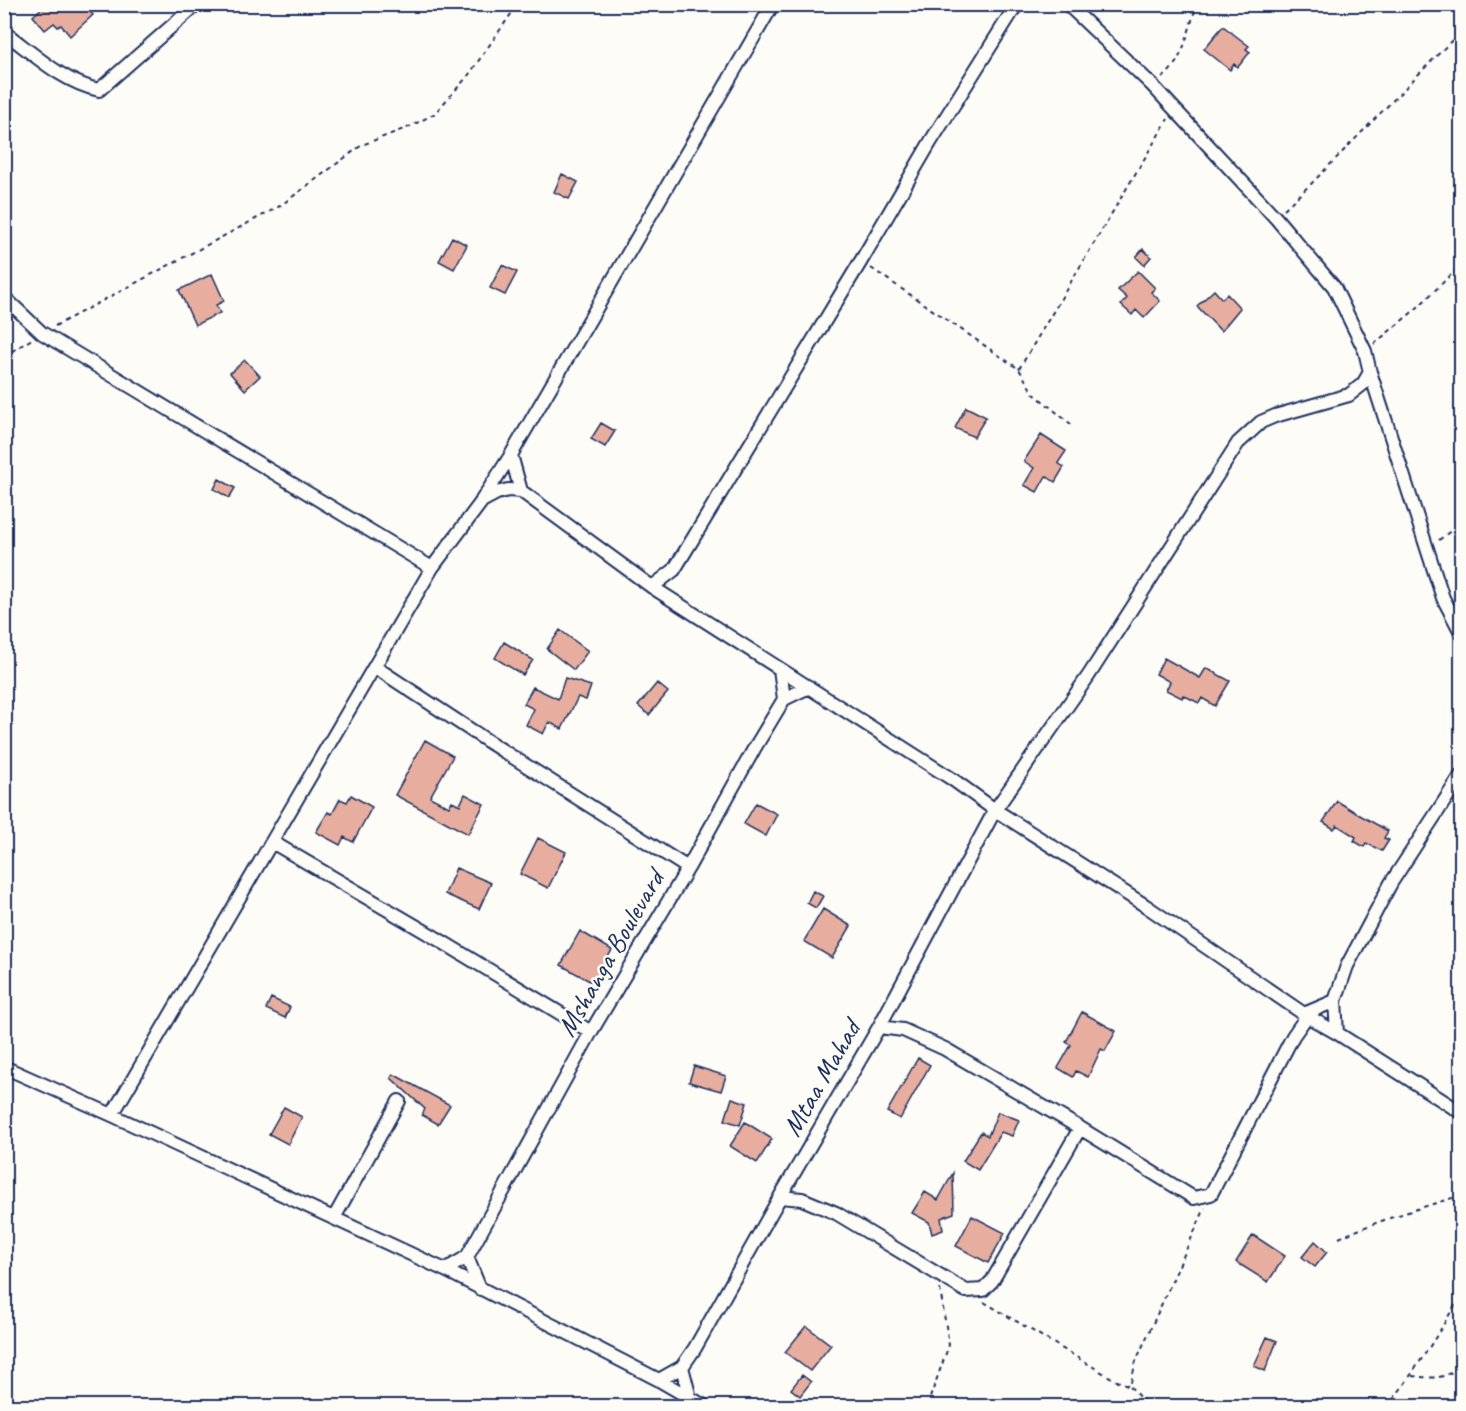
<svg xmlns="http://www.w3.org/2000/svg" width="1466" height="1411" font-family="Caveat,sans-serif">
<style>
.building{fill:#e7aea0;stroke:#1b2f5e;stroke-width:1.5}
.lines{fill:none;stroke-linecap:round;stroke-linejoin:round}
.minor-casing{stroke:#1b2f5e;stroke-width:16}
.path{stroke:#1b2f5e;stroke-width:2;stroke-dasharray:4.5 4.5;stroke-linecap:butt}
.minor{stroke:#fdfcf7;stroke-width:12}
.labels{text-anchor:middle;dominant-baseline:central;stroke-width:5;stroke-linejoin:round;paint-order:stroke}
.street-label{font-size:28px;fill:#1b2f5e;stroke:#fdfcf7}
</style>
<rect width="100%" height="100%" fill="#fdfcf7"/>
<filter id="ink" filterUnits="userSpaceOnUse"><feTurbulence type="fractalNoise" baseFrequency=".0167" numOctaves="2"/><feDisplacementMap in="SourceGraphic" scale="12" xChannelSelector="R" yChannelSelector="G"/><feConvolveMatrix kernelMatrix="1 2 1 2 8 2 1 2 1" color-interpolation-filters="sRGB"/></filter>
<g filter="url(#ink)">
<path class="building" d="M 46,4 L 83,4 L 93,15 L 70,36 L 61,25 L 58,27 L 54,23 L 45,30 L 33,16 Z
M 1223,26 L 1249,46 L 1246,49 L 1250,52 L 1238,67 L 1234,64 L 1230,70 L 1204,49 Z
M 562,174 L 578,182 L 569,199 L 554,192 Z
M 452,237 L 467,245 L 454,269 L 439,261 Z
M 1143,249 L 1151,257 L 1144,265 L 1136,257 Z
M 502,265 L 517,272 L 505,295 L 490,288 Z
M 1138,271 L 1155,288 L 1151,292 L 1160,301 L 1144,318 L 1136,310 L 1132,315 L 1121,305 L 1127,298 L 1118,290 Z
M 212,274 L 224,301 L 216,305 L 220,313 L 195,325 L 179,290 Z
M 1214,290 L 1222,299 L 1227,294 L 1240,308 L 1221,331 L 1197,306 Z
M 245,360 L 260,376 L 245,390 L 230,373 Z
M 966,407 L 986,417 L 974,437 L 955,428 Z
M 601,423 L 615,431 L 605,447 L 591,439 Z
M 1041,435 L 1066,451 L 1058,463 L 1064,467 L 1055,482 L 1046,476 L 1037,492 L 1024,485 L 1034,468 L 1024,461 Z
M 219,479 L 235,488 L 229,498 L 214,489 Z
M 560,630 L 588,651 L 574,670 L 547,649 Z
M 504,642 L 533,660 L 523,675 L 495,658 Z
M 1164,658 L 1200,678 L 1206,668 L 1230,681 L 1215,706 L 1202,698 L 1199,703 L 1183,695 L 1182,698 L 1166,690 L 1170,682 L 1156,674 Z
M 565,678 L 591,686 L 586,700 L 578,697 L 562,729 L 549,722 L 543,734 L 526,725 L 534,709 L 524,704 L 533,687 L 558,699 Z
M 657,683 L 668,692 L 649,715 L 638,706 Z
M 425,740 L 453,756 L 430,797 L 449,807 L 452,801 L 460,805 L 465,794 L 484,804 L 468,834 L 395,795 Z
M 351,795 L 372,807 L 353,842 L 344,837 L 340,845 L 316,832 L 328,812 L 332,814 L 340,799 L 347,802 Z
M 1337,801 L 1358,814 L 1388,831 L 1384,838 L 1389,840 L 1382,851 L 1366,843 L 1364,847 L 1354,841 L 1356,837 L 1337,825 L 1334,829 L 1323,822 Z
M 756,803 L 777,814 L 766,836 L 744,824 Z
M 538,838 L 566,852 L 548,888 L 520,874 Z
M 456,868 L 491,883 L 479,909 L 445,894 Z
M 813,891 L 823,896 L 816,908 L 807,903 Z
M 823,909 L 851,926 L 832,958 L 804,941 Z
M 580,931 L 612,950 L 593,983 L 561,965 Z
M 271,998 L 290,1007 L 285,1018 L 266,1009 Z
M 1082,1012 L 1116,1031 L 1105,1051 L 1101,1049 L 1088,1077 L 1076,1071 L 1073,1077 L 1058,1068 L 1071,1045 L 1066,1042 Z
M 918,1058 L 930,1065 L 900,1119 L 887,1112 Z
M 694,1066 L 726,1076 L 721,1091 L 689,1082 Z
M 393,1074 L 450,1105 L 438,1124 L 422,1115 L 425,1109 L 391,1078 Z
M 732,1098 L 747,1103 L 740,1125 L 725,1120 Z
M 284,1107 L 302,1117 L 288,1144 L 269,1134 Z
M 998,1112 L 1019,1120 L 1012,1136 L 1001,1132 L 978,1170 L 963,1161 L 981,1132 L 988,1136 Z
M 745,1122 L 772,1139 L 757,1163 L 730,1146 Z
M 953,1173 L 954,1213 L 941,1218 L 943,1230 L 932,1234 L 929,1222 L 912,1213 L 925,1192 L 938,1200 Z
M 972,1216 L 1005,1233 L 988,1263 L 956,1246 Z
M 1253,1235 L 1285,1256 L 1268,1282 L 1236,1262 Z
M 1315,1241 L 1327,1252 L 1315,1267 L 1302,1257 Z
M 806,1326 L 831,1345 L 810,1371 L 785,1352 Z
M 1267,1337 L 1277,1341 L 1265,1371 L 1254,1366 Z
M 802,1375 L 811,1382 L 800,1396 L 791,1389 Z"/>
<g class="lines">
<g class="minor-casing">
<path id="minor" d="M 1067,4 L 1152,85 L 1275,217 L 1334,287 L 1365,351 L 1370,372 L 1443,598 L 1462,634
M 4,32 C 34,54 62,82 99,90 L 197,4
M 4,297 L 42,333 L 432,568
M 511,455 L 521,491
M 482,500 L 511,455 L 773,4
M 652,587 L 674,570 L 861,261 L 931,141 L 1017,4
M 375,667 L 489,742 L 688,868
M 780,669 L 784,699
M 272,842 L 436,938 L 591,1032
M 1304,1014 L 1335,1001
M 879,1027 L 903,1030 L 945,1049 L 1080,1128 L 1194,1198 L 1211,1194 L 1293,1036 L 1307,1016
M 1337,1033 L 1335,1001 L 1347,966 L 1391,883 L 1462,774
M 4,1067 L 112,1115 L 445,1270 L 659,1380 L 704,1406
M 112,1115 L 432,568 L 482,501 L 497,493 L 508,490 L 521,491 L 652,587 L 952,779 L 995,810 L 1146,906 L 1307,1016 L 1337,1033 L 1462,1113
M 780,1197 L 802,1199 L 836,1213 L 966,1291 L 983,1290 L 992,1281 L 1080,1128
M 334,1218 L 399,1101
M 467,1257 L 480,1289
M 445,1270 L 467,1257 L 591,1032 L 688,868 L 754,749 L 784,699 L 809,687
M 682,1367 L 690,1398
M 659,1380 L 682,1367 L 695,1348 L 780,1197 L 879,1027 L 995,810 L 1089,675 L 1238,443 L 1261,422 L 1275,416 L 1349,395 L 1363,384 L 1370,372"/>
</g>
<path class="path" d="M 1162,78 C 1184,62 1188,30 1197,4
M 1284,209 L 1311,184 L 1462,30
M 871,268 L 1019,369 L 1033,393 L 1072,425
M 55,326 L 280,206 L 362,145 L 409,127 L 434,114 L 468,76 L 518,4
M 1374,344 L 1416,309 L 1462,264
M 4,356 L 32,339
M 1019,369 L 1168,119
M 1439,540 L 1462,522
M 1339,1238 C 1379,1220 1420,1208 1462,1195
M 984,1302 L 1115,1380 L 1130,1386
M 1412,1376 C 1434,1378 1444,1381 1462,1364
M 927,1406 L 949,1345 L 940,1289
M 1154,1406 L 1140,1398 L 1130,1386 L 1136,1361 L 1205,1208
M 1388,1406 C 1416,1370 1439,1333 1462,1293"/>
<use href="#minor" class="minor"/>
</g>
</g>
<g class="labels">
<g class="street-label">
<text transform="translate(610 953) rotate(-60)">Mshanga Boulevard</text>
<text transform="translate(821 1078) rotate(-60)">Mtaa Mahad</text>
</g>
</g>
<rect width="1466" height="1411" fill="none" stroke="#fdfcf7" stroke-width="24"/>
<rect x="12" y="12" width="1442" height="1387" fill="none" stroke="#1b2f5e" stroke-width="2" filter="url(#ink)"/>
</svg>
